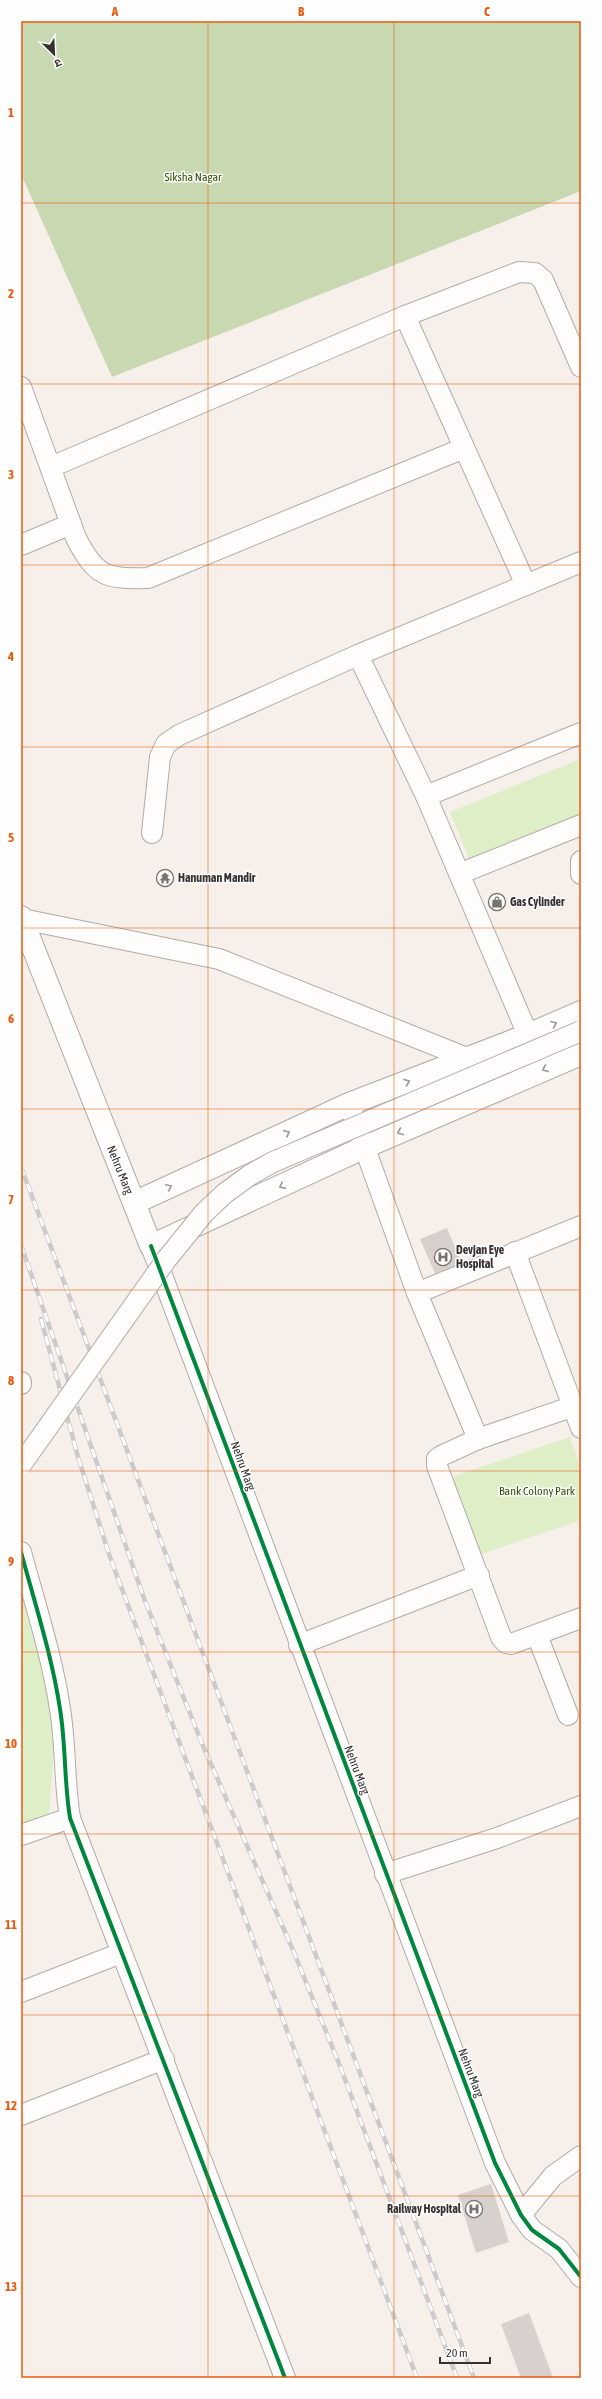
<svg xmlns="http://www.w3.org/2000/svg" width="602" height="2399" font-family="'Asap Condensed','Noto Sans Devanagari',sans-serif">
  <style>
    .green { fill: #deefc7 }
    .forest { fill: #c8d9b1 }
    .building { fill: #d7d0cc }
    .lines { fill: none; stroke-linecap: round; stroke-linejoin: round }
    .minor-casing { stroke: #b1aba7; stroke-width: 22 }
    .major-casing { stroke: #b1aba7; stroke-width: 24 }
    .minor { stroke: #fefdfc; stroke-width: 20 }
    .major { stroke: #fefdfc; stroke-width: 22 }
    .rail-casing { stroke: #cccaca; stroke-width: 4.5 }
    .rail { stroke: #fefefe; stroke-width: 3; stroke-dasharray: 9; stroke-linecap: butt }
    .minor-bridge-casing { stroke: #b1aba7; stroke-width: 22; stroke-linecap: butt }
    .minor-bridge { stroke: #fefdfc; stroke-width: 20 }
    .cycleway-casing { stroke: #fefefe; stroke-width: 6 }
    .cycleway { stroke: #00873e; stroke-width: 4 }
    .oneway { stroke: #9a9896 }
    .grid { fill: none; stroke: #e8590c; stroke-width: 1; stroke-opacity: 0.55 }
    .labels { text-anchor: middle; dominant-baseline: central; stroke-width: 3; stroke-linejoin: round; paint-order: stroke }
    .park-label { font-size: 12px; fill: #335408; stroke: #fefefe }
    .poi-label { font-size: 12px; font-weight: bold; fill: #37322f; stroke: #fefefe; text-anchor: start }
    .street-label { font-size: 12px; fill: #37322f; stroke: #fefefe }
    .neatline { fill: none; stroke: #e8590c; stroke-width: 1.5 }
    .grid-label { font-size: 13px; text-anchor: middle; font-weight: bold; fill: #e8590c }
  </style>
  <rect width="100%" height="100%" fill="#f7efea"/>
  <!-- green -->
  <g class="green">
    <polygon points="581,759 581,824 473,868 450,812"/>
    <polygon points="570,1437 581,1471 581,1520 478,1555 452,1477"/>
    <polygon points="21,1593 53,1709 54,1749 49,1815 21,1825"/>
  </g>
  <!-- forest -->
  <polygon class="forest" points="21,21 581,21 581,191 112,377 21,174"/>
  <!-- building -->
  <g class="building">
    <polygon points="447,1228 463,1267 437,1278 420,1239"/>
    <polygon points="491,2184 509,2242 476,2253 458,2195"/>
    <polygon points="529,2313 553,2378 521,2378 501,2324"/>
  </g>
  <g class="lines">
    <!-- minor casing -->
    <g class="minor-casing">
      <g id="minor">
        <polyline points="405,316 526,585"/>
        <path d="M 21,387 L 76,538 C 96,577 106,579 148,578 L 464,448"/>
        <polyline points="51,467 405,316 519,272 535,273 543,280 581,367"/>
        <polyline points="21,545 71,524"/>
        <polyline points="358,655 581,562"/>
        <polyline points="426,796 581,733"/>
        <polyline points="152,833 160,757 166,744 179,735 358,655 426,796 528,1035"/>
        <polyline points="581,861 581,874"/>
        <polyline points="459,874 581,825"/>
        <polyline points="22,919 219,959 467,1058"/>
        <polyline points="349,1104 417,1293 478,1439"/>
        <polyline points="151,1246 495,2163 521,2215 532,2230 559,2249 581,2277"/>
        <polyline points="515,1252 581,1428"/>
        <polyline points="417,1293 581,1226"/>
        <polyline points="21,1382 21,1384"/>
        <polyline points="574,1406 478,1439 441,1456 437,1459 437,1466 501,1637 506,1643 511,1644 581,1618"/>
        <path d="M 21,1552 C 35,1604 52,1656 60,1709 C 66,1745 64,1782 70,1818 L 285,2378"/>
        <polyline points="537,1635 568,1715"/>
        <polyline points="299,1645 479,1575"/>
        <polyline points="21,1835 70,1818"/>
        <polyline points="385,1874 497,1838 581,1806"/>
        <polyline points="21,1992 121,1953"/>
        <polyline points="21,2115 164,2059"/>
        <polyline points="521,2215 553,2176 581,2156"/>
      </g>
    </g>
    <!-- major casing -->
    <g class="major-casing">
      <g id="major">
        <polyline points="21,917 151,1246 365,1147 581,1054"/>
        <polyline points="134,1203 349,1104 528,1035 581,1012"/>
      </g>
    </g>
    <!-- minor -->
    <use href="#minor" class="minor"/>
    <!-- major -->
    <use href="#major" class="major"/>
    <!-- rail casing -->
    <g class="rail-casing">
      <g id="rail">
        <polyline points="21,1167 474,2378"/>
        <polyline points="21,1245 145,1601 203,1746 293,1950 340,2066 457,2378"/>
        <polyline points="41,1319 78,1457 110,1557 417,2378"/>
      </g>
    </g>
    <!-- rail -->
    <use href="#rail" class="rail"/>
    <!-- minor-bridge casing -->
    <g class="minor-bridge-casing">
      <polyline id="minor-bridge" points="21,1465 166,1260 204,1213 224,1194 250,1175 273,1162 581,1031"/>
    </g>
    <!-- minor-bridge -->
    <use href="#minor-bridge" class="minor-bridge"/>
    <!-- cycleway casing -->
    <g class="cycleway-casing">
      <g id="cycleway">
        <polyline points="151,1246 495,2163 521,2215 532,2230 559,2249 581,2277"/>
        <path d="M 21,1552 C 35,1604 52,1656 60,1709 C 66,1745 64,1782 70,1818 L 285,2378"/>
      </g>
    </g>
    <!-- cycleway -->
    <use href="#cycleway" class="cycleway"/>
  </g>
  <!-- one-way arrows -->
  <defs><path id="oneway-chevron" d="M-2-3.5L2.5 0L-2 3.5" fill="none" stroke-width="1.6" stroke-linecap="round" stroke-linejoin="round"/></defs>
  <g class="oneway">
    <use href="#oneway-chevron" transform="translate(554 1024) rotate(-23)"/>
    <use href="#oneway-chevron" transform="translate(545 1069) rotate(157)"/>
    <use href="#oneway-chevron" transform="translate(407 1082) rotate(-21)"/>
    <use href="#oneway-chevron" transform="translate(400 1132) rotate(157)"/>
    <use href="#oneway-chevron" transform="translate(287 1133) rotate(-25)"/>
    <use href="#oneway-chevron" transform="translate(282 1186) rotate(155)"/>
    <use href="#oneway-chevron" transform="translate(169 1187) rotate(-25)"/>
  </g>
  <!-- grid -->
  <path class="grid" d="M 208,21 L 208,2378M 394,21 L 394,2378M 21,203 L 581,203M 21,384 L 581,384M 21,565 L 581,565M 21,747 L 581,747M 21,928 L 581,928M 21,1109 L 581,1109M 21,1290 L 581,1290M 21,1471 L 581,1471M 21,1652 L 581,1652M 21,1834 L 581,1834M 21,2015 L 581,2015M 21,2196 L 581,2196"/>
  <!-- icons -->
  <defs>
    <g id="temple-ring" transform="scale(0.9)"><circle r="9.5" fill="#fefefe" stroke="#7a7470" stroke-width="1.5"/><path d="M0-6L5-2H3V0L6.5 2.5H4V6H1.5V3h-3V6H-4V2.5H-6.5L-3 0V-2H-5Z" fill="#7a7470"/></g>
    <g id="shop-ring" transform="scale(0.9)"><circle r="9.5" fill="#fefefe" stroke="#7a7470" stroke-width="1.5"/><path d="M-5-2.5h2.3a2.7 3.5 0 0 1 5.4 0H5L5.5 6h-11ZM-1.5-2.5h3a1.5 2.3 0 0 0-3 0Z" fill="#7a7470"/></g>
    <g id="hospital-ring" transform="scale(0.9)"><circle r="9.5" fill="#fefefe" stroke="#7a7470" stroke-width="1.5"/><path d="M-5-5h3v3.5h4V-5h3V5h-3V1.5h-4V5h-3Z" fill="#7a7470"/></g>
  </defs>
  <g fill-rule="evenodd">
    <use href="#temple-ring" x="165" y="878"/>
    <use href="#shop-ring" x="497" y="902"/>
    <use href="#hospital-ring" x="443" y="1257"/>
    <use href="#hospital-ring" x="474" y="2209"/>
  </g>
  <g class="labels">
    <!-- park labels -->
    <g class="park-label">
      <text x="193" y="177">Siksha Nagar</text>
      <text x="537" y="1491">Bank Colony Park</text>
    </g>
    <!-- poi labels -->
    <g class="poi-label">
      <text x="178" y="878">Hanuman Mandir</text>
      <text x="510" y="902">Gas Cylinder</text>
      <text x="456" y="1250">Devjan Eye<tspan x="456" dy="14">Hospital</tspan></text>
      <text x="461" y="2209" text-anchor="end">Railway Hospital</text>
    </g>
    <!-- street labels -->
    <g class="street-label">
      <text transform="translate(120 1170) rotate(68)">Nehru Marg</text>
      <text transform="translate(243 1466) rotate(70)">Nehru Marg</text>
      <text transform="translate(357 1770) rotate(69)">Nehru Marg</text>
      <text transform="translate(471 2073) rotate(69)">Nehru Marg</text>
    </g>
  </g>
  <!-- border -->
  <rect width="602" height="2399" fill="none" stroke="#fefefe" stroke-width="44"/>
  <!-- north arrow -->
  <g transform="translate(54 54) rotate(156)" stroke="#fefefe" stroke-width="3" paint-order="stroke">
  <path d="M0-3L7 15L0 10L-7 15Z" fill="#37322f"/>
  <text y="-6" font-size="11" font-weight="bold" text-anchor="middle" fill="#37322f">उ</text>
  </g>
  <!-- scale -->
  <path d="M440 2357v6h50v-6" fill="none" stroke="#37322f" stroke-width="2"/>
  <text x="446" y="2357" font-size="12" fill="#37322f" stroke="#fefefe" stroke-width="3" paint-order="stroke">20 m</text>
  <rect x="22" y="22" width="558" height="2355" class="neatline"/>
  <g class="grid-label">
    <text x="115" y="16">A</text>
    <text x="301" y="16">B</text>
    <text x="487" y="16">C</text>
    <text x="11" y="117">1</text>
    <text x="11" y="298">2</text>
    <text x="11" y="479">3</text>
    <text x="11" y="661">4</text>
    <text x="11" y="842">5</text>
    <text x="11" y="1023">6</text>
    <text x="11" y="1204">7</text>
    <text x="11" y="1385">8</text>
    <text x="11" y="1566">9</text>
    <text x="11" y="1748">10</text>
    <text x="11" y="1929">11</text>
    <text x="11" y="2110">12</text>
    <text x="11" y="2291">13</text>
  </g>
</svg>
